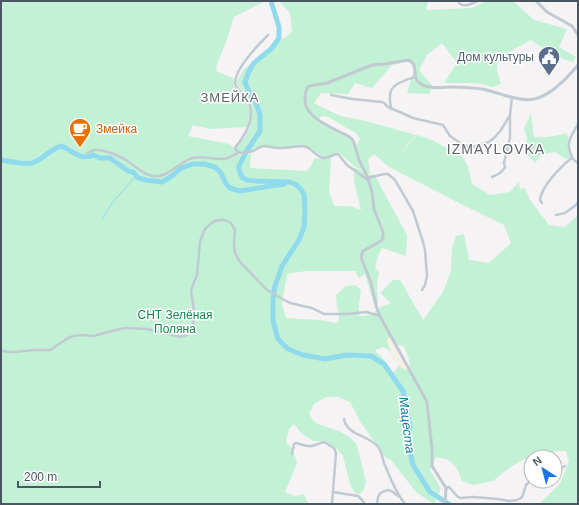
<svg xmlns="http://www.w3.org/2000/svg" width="579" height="505" font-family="Arial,sans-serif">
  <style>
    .green { fill: #c3f1d5; fill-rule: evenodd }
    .sand { fill: #f5f0e5 }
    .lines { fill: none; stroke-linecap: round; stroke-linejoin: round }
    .stream { stroke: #90daee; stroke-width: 1 }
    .river { stroke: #90daee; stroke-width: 5 }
    .minor { stroke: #c1cad2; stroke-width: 2.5 }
    .tertiary { stroke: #c1cad2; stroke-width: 3 }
    .labels { text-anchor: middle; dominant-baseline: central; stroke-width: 3; stroke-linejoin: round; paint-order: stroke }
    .service-label { font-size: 12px; fill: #4e5e75; stroke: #fff; text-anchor: end }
    .food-label { font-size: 12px; fill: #c56008; stroke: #fff; text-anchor: start }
    .park-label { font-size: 12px; fill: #17864f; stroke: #fff }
    .neighbourhood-label { font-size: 13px; letter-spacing: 1px; fill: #5f6368; stroke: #fff }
    .water-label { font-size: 13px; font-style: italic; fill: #0c7c9b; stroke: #fff }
    .quarter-label { font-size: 14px; letter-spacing: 1px; fill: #5f6368; stroke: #fff }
  </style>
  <rect width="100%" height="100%" fill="#f5f3f3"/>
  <!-- green -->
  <g class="green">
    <path d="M 1,1 L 265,1 L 234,17 L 225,45 L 217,64 L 216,71 L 233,78 L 234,86 L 245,98 L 250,112 L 247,127 L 210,129 L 193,125 L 188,136 L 229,144 L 232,146 L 239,155 L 251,154 L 250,168 L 307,171 L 311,166 L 314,159 L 331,157 L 329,192 L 334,206 L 350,206 L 361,210 L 354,181 L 354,167 L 370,175 L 374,174 L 407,235 L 406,256 L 382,248 L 378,256 L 375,268 L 379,272 L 377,285 L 378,302 L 374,304 L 365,274 L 359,278 L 355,271 L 306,271 L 287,274 L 282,304 L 286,318 L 319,320 L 330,322 L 336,323 L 339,320 L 339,316 L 337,306 L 336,295 L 346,286 L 355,285 L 361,290 L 359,304 L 359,316 L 372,315 L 378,308 L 391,303 L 380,293 L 393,280 L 400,280 L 423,320 L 443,292 L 451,271 L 452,249 L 456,236 L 464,234 L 469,260 L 489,263 L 511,243 L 504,225 L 463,205 L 389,167 L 417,135 L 430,139 L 447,148 L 460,153 L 468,166 L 472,184 L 490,195 L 510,192 L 519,182 L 520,189 L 525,188 L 530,200 L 549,225 L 565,227 L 578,215 L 578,504 L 539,504 L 560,484 L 569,461 L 566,451 L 555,451 L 545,457 L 531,457 L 531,460 L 524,459 L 509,468 L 493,481 L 473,485 L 462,481 C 459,472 455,462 445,459 C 442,458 439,458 436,457 L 430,470 L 441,489 L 434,504 L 416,492 L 391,460 L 388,459 L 385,457 L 379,448 L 361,423 L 350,402 L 339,397 L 326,397 L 314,404 L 309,414 L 315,423 L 339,431 L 351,438 L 357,445 L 366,482 L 364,490 L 359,494 L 354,492 L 350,484 L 343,456 L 335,447 L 324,441 L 313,441 L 301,433 L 294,424 L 289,429 L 286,442 L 293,450 L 297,463 L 285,492 L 294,496 L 304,494 L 308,504 L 1,504 ZM 399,345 L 404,346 C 406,353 411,360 409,367 L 397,346 ZM 384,347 L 390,351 L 394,359 L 399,365 L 395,371 L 391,373 C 389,369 387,364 384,360 C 382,356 377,354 375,350 Z"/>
    <path d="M 279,1 L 428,1 L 426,10 L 472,8 L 486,1 L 513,1 L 534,20 L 567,29 L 559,47 L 576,57 L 573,62 L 552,55 L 531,40 C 523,44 498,57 497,65 C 496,69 500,80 501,84 L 493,87 L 482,84 L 470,83 L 444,83 L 457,63 L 442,43 L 427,55 L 419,70 L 432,85 L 429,94 L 407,93 L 414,70 L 411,62 L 406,62 L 392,65 L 372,88 L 355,83 L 348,94 L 321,93 L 314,103 L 340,116 L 366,121 L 416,135 L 389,167 L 374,154 L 368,159 L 370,174 L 354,166 L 338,152 L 331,156 L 323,157 L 311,148 L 304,147 L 287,149 L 259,147 L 247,152 L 239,151 L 236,148 L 245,137 L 250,127 L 252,112 L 246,96 L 236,82 L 245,68 L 292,32 L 290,13 ZM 322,116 L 329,117 L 343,126 L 356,133 L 360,139 L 356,146 L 348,136 L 318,119 Z"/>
    <path d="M 531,114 L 534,137 C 545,138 556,136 567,133 L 572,158 L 566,159 L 555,152 L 541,155 L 535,163 L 524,151 L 527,139 L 524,128 Z"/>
  </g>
  <!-- sand -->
  <path class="sand" d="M 390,336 L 409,370 C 397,370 390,351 387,341 Z"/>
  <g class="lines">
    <!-- stream -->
    <polyline class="stream" points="102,219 112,203 136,176"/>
    <!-- river -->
    <g class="river">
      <polyline points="271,1 279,27 279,38 272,48 254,63 249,71 245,82 249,92 255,101 260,114 260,131 246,152 239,166 239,170 241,175 243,178 247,180 257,181 289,182 295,184 301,189 304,195 305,211 304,227 299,240 282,266 275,286 273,299 273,321 278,339 288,349 303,355 325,359 347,355 371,356 384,364 403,391 410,427 409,447 413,465 430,492 449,504"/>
      <path d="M 1,160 C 8,161 27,165 32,163 C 43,160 51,148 62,146 C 71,151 82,161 93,155 L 100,158 L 110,158 L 128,171 L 133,172 L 138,178 L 146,180 L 162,182 L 172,176 L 181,168 L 193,164 L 204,164 L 215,167 L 221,173 L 226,184 L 230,188 L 240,191 L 284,184"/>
    </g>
    <!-- minor -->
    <g class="minor">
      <path d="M 458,1 C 462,9 471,4 478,1"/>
      <polyline points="331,95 352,99 382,102 384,103 388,107 402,113 413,118 443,125 450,136 463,145 472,147 489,142 495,137 501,130 510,115"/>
      <path d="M 391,109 C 391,104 389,100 390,95 C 390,84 406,80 415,77"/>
      <path d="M 578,124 C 573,134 566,141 570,152 C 572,158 573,160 578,163"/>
      <path d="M 239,152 L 236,150 L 235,148 C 246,134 257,117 247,99 C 243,93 238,90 235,84 C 234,70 258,45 268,35"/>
      <path d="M 87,153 C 89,152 93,150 95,150 C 105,149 122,157 129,162 C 136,167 144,175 153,176 C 169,178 179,161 193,158 C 204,155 213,160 224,159 C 229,158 233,155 238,153 C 242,152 248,153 253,151 C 256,150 260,146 263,146 C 268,146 274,148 279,148 C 286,148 296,146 303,146 C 312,147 315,157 324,158 C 329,158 333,154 338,154 L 347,165 L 368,180"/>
      <path d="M 492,177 C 498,175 502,173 505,167 L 504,163 L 510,138 L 510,115 L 512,97"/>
      <polyline points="368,178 384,174 388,174 395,180 413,211 423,242 425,250 427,276 425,285 422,290"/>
      <path d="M 542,203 L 540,200 C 541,187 561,166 572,158"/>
      <polyline points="556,215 565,213 576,205 578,202"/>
      <polyline points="1,350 8,352 14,352 34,350 50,350 68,338 73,336 82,335 93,336 124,328 147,329 181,337 186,335 190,332 193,328 194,311 191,290 197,275 200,241 205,229 213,222 218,220 225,220 231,223 235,230 234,245 235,253 240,262 266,289 275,295 290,303 312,308 324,314 348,314 366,312 380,316"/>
      <path d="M 344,419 C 347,436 370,435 379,448 C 381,452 383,458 384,463 C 390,477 395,492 405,504"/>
      <polyline points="292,454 294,444 296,443 307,446 312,446 324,442 334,448 336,453 332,504"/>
      <polyline points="555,468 561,468 565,466"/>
      <polyline points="446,488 449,487 457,496 460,498 473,497 498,499 509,501 517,500 521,498 523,495 526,485 531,480"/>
      <polyline points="333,492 358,496 362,500 365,504"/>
      <path d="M 377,504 C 378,494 379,492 389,490 L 393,492 L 398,496"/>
    </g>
    <!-- tertiary -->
    <g class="tertiary">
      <polyline points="536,1 547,12 572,26 578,35"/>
      <path d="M 445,504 L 446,488 L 432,466 L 432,449 L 427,402 L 381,318 L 377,309 L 371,283 L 361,257 L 363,251 L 381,241 L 383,238 L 383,232 L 374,209 L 372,192 L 368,178 L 359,160 L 354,143 L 352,139 L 348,136 C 336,130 315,121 308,110 C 305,106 305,102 305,97 C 305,92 306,89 309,86 L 327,83 L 372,65 L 385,64 L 408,60 C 421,65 409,77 421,84 C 431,90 444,87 454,87 C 463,87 473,88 482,89 C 498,92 522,104 538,98 C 553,93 568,77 578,65"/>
    </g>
  </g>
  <!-- icons -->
  <defs>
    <g id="civic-pin" transform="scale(1.15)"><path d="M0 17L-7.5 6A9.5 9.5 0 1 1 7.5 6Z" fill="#5c6f8a" stroke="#fff"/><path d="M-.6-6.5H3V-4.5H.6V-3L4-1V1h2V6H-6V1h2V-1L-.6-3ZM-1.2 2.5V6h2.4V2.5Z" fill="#fff"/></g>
    <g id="cafe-pin" transform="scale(1.15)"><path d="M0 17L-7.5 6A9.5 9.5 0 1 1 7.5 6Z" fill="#e8710a" stroke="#fff"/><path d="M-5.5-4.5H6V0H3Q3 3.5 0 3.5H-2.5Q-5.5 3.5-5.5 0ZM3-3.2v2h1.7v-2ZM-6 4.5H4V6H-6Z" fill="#fff"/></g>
  </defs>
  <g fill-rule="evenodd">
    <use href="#civic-pin" x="549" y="57"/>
    <use href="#cafe-pin" x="80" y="129"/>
  </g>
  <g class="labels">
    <!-- service labels -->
    <g class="service-label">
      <text x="534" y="57">Дом культуры</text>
    </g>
    <!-- food labels -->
    <g class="food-label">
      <text x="96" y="129">Змейка</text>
    </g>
    <!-- park labels -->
    <g class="park-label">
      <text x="175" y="315">СНТ Зелёная<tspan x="175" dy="14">Поляна</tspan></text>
    </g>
    <!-- neighbourhood labels -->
    <g class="neighbourhood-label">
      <text x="230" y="97">ЗМЕЙКА</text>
    </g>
    <!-- water labels -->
    <g class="water-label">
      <text transform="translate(407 425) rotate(83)">Мацеста</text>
    </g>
    <!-- quarter labels -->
    <g class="quarter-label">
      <text x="496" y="149">IZMAYLOVKA</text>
    </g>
  </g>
  <!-- border -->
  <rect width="579" height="505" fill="none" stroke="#4a5661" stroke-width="4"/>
  <!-- north arrow -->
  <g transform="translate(543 469) rotate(324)"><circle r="19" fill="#ffffff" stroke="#b7bbc0"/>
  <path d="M0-3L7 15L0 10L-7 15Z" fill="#1a73e8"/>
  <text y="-6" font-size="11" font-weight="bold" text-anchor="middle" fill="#4a5661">N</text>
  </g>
  <!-- scale -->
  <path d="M18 481v6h82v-6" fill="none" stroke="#4a5661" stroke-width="2"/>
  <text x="24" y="481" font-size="12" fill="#4a5661" stroke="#ffffff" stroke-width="3" paint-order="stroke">200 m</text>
</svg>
